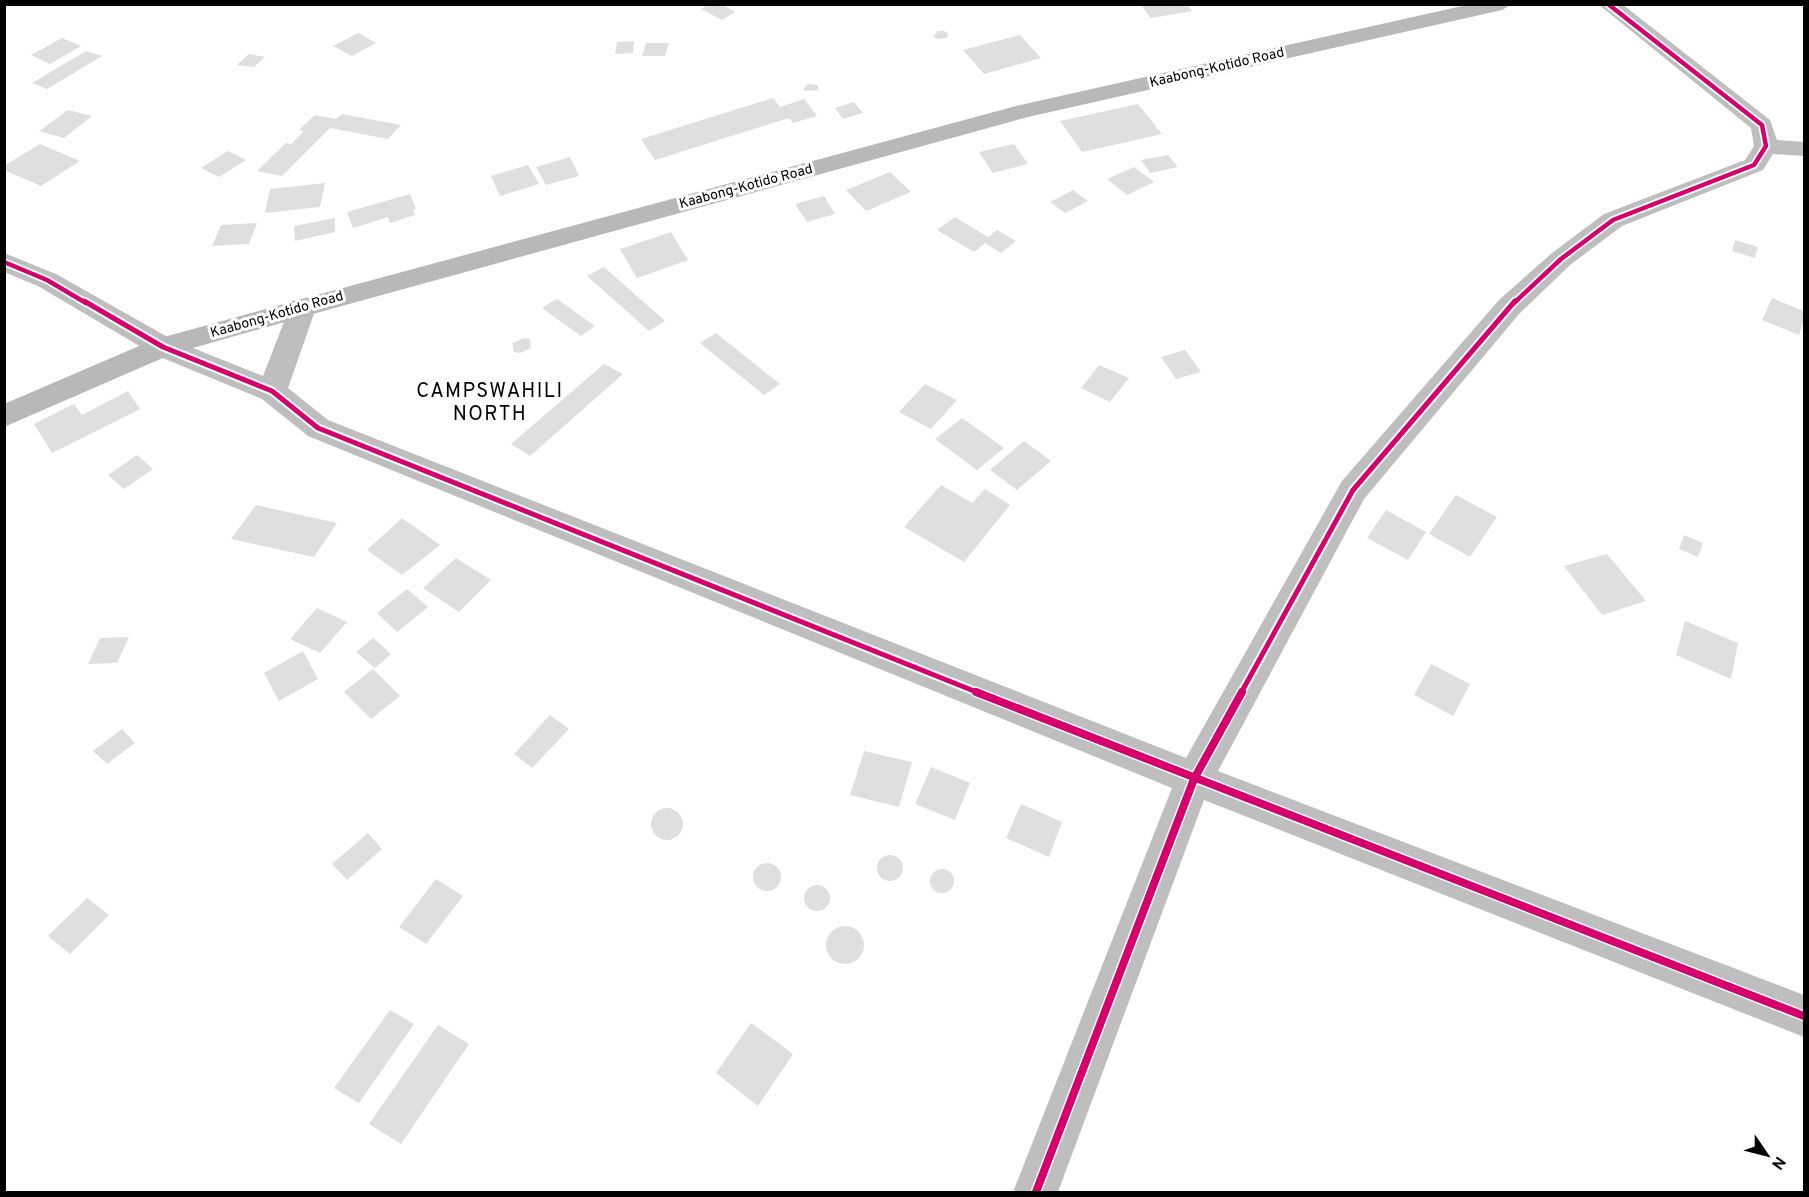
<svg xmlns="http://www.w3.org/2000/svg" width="1809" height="1197" font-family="Overpass,sans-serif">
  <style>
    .building { fill: #dfdfdf }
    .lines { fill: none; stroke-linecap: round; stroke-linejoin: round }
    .street { fill: #bebebe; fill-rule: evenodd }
    .secondary { fill: #b8b8b8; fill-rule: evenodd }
    .cycleway-far2-casing { stroke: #fff; stroke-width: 8 }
    .cycleway-far1-casing { stroke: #fff; stroke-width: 9 }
    .cycleway-casing { stroke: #fff; stroke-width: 11 }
    .cycleway-far2 { stroke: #d6006c; stroke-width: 4.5 }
    .cycleway-far1 { stroke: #d6006c; stroke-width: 5 }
    .cycleway { stroke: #d6006c; stroke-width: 8 }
    .labels { text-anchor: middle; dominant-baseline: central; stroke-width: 6; stroke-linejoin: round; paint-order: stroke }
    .far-street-label { font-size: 14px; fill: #000; stroke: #fff }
    .quarter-label { font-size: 20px; letter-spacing: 1.5px; fill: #000; stroke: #fff }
  </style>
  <rect width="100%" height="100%" fill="#fff"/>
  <!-- building -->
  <g class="building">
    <polygon points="709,4 721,4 735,12 722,20 701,9"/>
    <polygon points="1145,4 1187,4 1192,11 1151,18 1141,5"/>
    <polygon points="944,31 948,33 947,38 938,39 933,36 938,31"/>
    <polygon points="358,33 376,43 352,56 333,46"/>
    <polygon points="1020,35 1041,58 984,74 963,50"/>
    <polygon points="62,38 81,46 50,64 31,55"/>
    <polygon points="634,41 633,53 615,54 617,42"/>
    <polygon points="646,43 669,43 665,56 642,56"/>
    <polygon points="86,51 102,56 47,89 32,83"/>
    <polygon points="249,54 265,57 254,67 237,65"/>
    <polygon points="808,84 818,85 818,90 805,91 803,89"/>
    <polygon points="773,98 780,107 804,99 817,116 793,123 789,118 655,160 641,139"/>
    <polygon points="854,102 863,113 843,119 835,108"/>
    <polygon points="1138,104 1162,134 1082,152 1060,121"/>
    <polygon points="68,110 92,116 64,138 39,131"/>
    <polygon points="342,114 401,125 388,139 330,128 282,176 257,171 286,143 291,144 304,131 299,130 315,115 336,119"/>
    <polygon points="40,144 80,161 41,186 4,170 4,166"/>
    <polygon points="1014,144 1028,164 993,173 979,152"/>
    <polygon points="228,151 246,160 219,177 201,168"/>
    <polygon points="1168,155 1178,167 1150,173 1141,160"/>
    <polygon points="570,157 579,176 546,185 536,167"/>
    <polygon points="528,165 539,184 500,196 491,176"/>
    <polygon points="1134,167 1154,182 1127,195 1107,179"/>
    <polygon points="890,172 911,192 866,211 846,190"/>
    <polygon points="325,183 320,207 265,213 270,189"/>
    <polygon points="1073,190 1088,201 1065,213 1050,202"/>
    <polygon points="410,194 416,209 413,210 415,215 390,223 388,217 353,228 347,212"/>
    <polygon points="824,196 835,214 807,222 795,204"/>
    <polygon points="955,217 988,237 997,230 1016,241 1001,253 985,243 974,252 937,230"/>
    <polygon points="335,218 335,232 295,241 294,226"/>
    <polygon points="257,223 249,244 212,246 221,225"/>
    <polygon points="671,232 688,260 637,278 620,249"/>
    <polygon points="1735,240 1758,247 1755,258 1732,251"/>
    <polygon points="604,267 665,321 649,331 587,276"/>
    <polygon points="1772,298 1804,311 1804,320 1799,335 1762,320"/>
    <polygon points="557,299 595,326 581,336 542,308"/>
    <polygon points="716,333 780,384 764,395 700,343"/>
    <polygon points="524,338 530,339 531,348 520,353 514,352 512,343"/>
    <polygon points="1185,350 1201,372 1176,379 1161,357"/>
    <polygon points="604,364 623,374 530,456 511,444"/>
    <polygon points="1099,365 1129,378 1110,402 1081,388"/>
    <polygon points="490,381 497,382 500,386 497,391 483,393 480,389 483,384"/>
    <polygon points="925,384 957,400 931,429 899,412"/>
    <polygon points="128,391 140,409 52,453 34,424 74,404 82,415"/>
    <polygon points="962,418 1004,448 977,470 935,439"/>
    <polygon points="1024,441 1051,461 1017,490 990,470"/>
    <polygon points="137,455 153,469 124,489 108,475"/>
    <polygon points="941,485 972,503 985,489 1010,505 964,562 904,527"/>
    <polygon points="1456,495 1497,517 1470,557 1429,534"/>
    <polygon points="256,505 337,523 314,557 231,539"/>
    <polygon points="1386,510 1426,532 1408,560 1367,538"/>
    <polygon points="402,518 440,545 402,575 367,550"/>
    <polygon points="1684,535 1703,543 1698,557 1679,549"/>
    <polygon points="1607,554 1646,601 1602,615 1564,566"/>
    <polygon points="456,558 491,580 459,612 423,588"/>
    <polygon points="407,589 428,607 397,632 377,613"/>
    <polygon points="317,608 347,622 320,653 290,639"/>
    <polygon points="1685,621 1738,643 1731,679 1676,655"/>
    <polygon points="129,637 117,663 88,664 100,638"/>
    <polygon points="373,638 391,654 375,668 356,652"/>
    <polygon points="303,651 318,679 279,701 264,673"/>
    <polygon points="1431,664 1470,684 1453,716 1414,695"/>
    <polygon points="373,669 400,696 371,719 344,692"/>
    <polygon points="550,715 569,729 532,768 514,754"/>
    <polygon points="122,729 135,743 107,764 93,751"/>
    <polygon points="864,751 912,762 899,807 850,795"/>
    <polygon points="931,767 970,783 955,820 915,804"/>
    <polygon points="1021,804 1062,822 1049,857 1006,838"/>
    <circle cx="667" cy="824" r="16"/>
    <polygon points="368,833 382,849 347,880 332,864"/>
    <circle cx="890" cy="868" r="13"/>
    <circle cx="767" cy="877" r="14"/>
    <circle cx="942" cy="881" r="12"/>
    <polygon points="436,879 463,896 426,944 399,927"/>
    <circle cx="817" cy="898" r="13"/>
    <polygon points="87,898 109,915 70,954 48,936"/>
    <circle cx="845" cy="945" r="19"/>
    <polygon points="390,1010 414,1024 359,1103 334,1088"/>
    <polygon points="751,1023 793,1054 758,1106 716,1073"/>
    <polygon points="438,1025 469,1044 401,1144 369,1124"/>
  </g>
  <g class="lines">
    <!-- street -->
    <polygon class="street" points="1598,4 1622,4 1770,120 1777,140 1804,142 1804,156 1773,154 1763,170 1622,226 1570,265 1519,314 1364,499 1218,771 1804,995 1804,1037 1204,800 1058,1192 1013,1192 1172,788 308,436 262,399 153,354 38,286 4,272 4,253 56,274 173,340 263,376 292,301 302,299 312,301 316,308 288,388 328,420 1186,758 1342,481 1499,300 1552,253 1604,214 1745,160 1754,146 1751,128"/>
    <!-- secondary -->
    <polygon class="secondary" points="1471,4 1512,4 1502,10 1028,117 302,317 172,354 4,427 4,404 153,340 302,299 1016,106"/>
    <!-- cycleway-far2 casing -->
    <g class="cycleway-far2-casing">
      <g id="cycleway-far2">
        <polyline points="4,262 47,280 86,303"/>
        <polyline points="1514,303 1561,259 1613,220 1754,165 1766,146 1762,125 1608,4"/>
      </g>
    </g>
    <!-- cycleway-far1 casing -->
    <g class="cycleway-far1-casing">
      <g id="cycleway-far1">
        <polyline points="84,301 163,347 272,391 318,428 979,693"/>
        <polyline points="1241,693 1353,490 1515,301"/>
      </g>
    </g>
    <!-- cycleway casing -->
    <g class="cycleway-casing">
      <g id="cycleway">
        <polyline points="976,692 1804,1016"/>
        <polyline points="1036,1192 1194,779 1242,692"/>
      </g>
    </g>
    <!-- cycleway-far2 -->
    <use href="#cycleway-far2" class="cycleway-far2"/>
    <!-- cycleway-far1 -->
    <use href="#cycleway-far1" class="cycleway-far1"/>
    <!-- cycleway -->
    <use href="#cycleway" class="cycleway"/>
  </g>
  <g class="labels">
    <!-- far-street labels -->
    <g class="far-street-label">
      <text transform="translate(1217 68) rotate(-13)">Kaabong-Kotido Road</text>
      <text transform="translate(746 187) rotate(-15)">Kaabong-Kotido Road</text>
      <text transform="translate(277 315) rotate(-16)">Kaabong-Kotido Road</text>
    </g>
    <!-- quarter labels -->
    <g class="quarter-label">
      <text x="490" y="392">CAMPSWAHILI<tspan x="490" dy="23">NORTH</tspan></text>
    </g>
  </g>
  <!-- border -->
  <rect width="1809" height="1197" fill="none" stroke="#000000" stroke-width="12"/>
  <!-- north arrow -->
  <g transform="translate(1767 1155) rotate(125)" stroke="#ffffff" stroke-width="4.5" paint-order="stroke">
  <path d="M0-4.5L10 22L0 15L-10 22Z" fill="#000000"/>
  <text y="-9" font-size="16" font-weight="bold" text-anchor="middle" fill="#000000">N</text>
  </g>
</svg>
